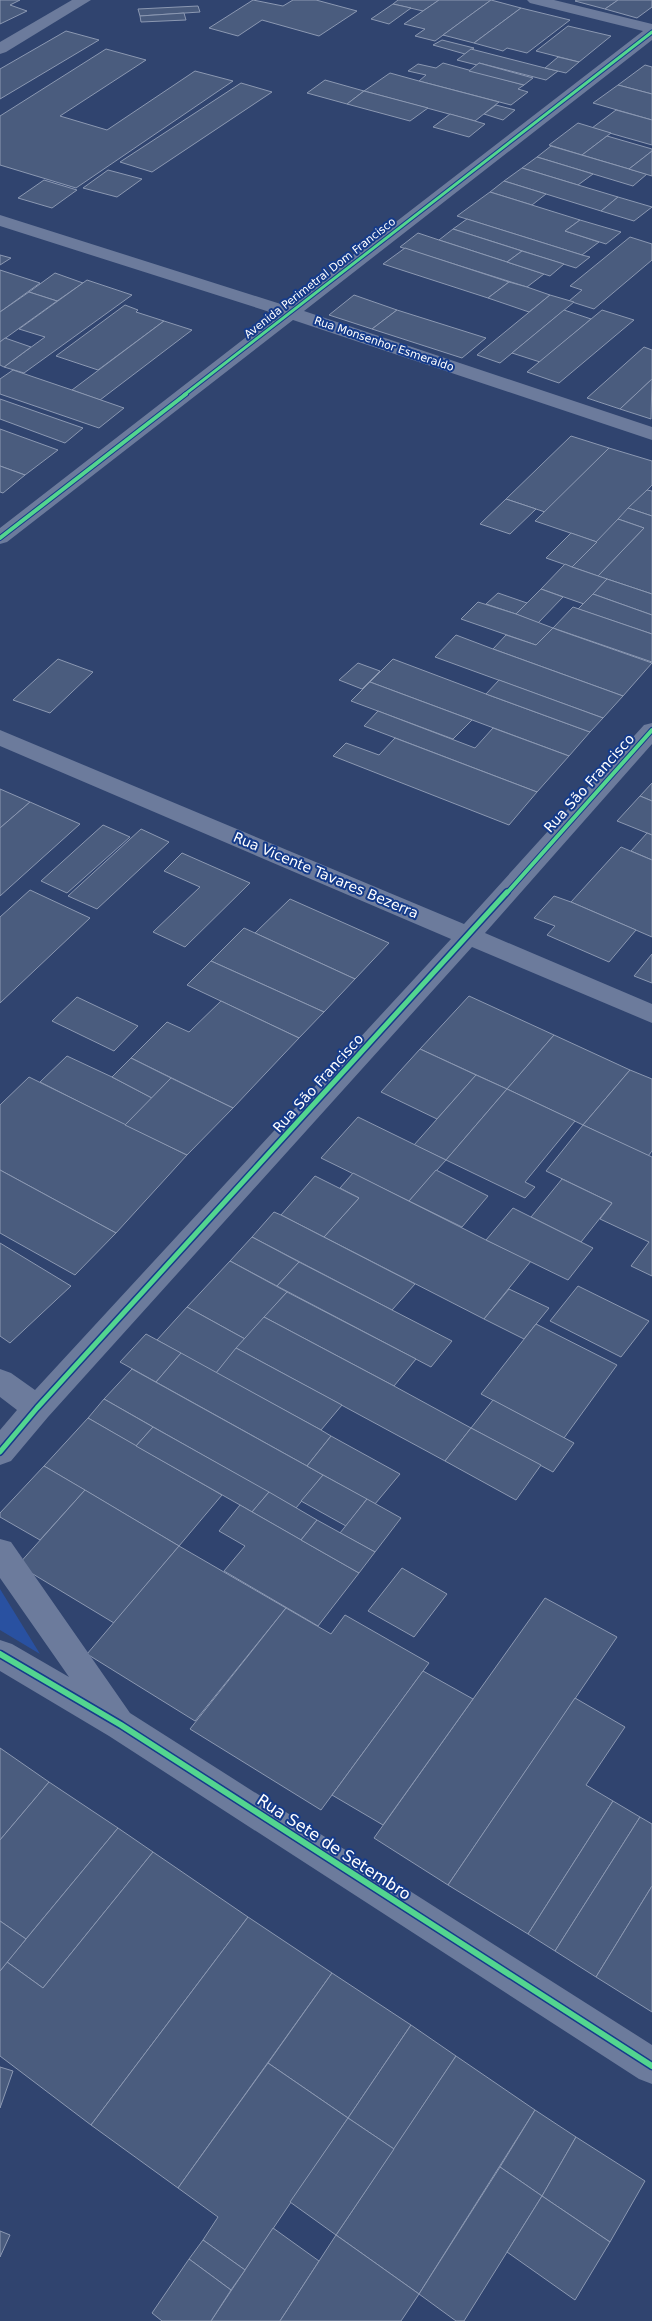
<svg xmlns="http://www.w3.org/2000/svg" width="652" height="2321" font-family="'DejaVu Sans',sans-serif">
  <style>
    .green { fill: #2951a1 }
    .building { fill: #4a5c7e; stroke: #8b98b2 }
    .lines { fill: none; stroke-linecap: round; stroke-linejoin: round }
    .minor { fill: #6c7b9c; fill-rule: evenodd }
    .cycleway-far3-casing { stroke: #153b8a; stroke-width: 5 }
    .cycleway-far2-casing { stroke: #153b8a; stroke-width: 6 }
    .cycleway-far1-casing { stroke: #153b8a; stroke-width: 8 }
    .cycleway-casing { stroke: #153b8a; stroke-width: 9 }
    .cycleway-far3 { stroke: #53d58f; stroke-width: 3 }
    .cycleway-far2 { stroke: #53d58f; stroke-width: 4 }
    .cycleway-far1 { stroke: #53d58f; stroke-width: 5 }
    .cycleway { stroke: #53d58f; stroke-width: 6 }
    .labels { text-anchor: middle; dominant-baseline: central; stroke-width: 4; stroke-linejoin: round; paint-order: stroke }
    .far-street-label { font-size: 11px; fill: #fff; stroke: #153b8a }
    .street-label { font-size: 14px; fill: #fff; stroke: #153b8a }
    .near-street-label { font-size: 16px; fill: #fff; stroke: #153b8a }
  </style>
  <rect width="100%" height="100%" fill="#30446f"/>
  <!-- green -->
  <polygon class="green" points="0,1589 40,1654 0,1630"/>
  <!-- building -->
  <g class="building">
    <polygon points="0,0 20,0 10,5 27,11 0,24"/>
    <polygon points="253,0 283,6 293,0 316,0 357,11 319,36 262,20 238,36 209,28"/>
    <polygon points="398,0 439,0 423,11 393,4"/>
    <polygon points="439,0 491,0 435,41 415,36 425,29 404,24"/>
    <polygon points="491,0 521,8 474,43 443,35"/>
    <polygon points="577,0 618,0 605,9 575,1"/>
    <polygon points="618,0 652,0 652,7 637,18 605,9"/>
    <polygon points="393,4 411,8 389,24 371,19"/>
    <polygon points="198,6 200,12 140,16 138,9"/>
    <polygon points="521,8 570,20 527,53 507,48 503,51 474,43"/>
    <polygon points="184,13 186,20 141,22 140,16"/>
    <polygon points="568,26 611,36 579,62 536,51"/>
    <polygon points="66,31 99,40 0,99 0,69"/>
    <polygon points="442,40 474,48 465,54 433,45"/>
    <polygon points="106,49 146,60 60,116 107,130 195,71 233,81 76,188 0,165 0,116"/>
    <polygon points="471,49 545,68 558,71 546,80 479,63 477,65 457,60"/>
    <polygon points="558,57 579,62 566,73 545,68"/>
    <polygon points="443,63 524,85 518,89 528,92 511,105 419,81 426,75 408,71 418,64 436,68"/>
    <polygon points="479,63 533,78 524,85 469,71"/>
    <polygon points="645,65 652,67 652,94 618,85"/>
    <polygon points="390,73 419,81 499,102 475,121 364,91"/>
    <polygon points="325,80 364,91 347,104 307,93"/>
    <polygon points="241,83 272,92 152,172 120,162"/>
    <polygon points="618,85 652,94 652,120 593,103"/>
    <polygon points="364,91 428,108 410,121 347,104"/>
    <polygon points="496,105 515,110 503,120 484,114"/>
    <polygon points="616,110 652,120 652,145 592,128"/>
    <polygon points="450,114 475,121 485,124 469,137 433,127"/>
    <polygon points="578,123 611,133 582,155 549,145"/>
    <polygon points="607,136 652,149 652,151 629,169 582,155"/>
    <polygon points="551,146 629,169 647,174 633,186 537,157"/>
    <polygon points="652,151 652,176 629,169"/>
    <polygon points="537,157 593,174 578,185 522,168"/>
    <polygon points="522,168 578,185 618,197 601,211 504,181"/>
    <polygon points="108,170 142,179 117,197 83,188"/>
    <polygon points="44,180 77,190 52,208 18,198"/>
    <polygon points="504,181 546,194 532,205 490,192"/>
    <polygon points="490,192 580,220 565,231 599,242 582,255 457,216"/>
    <polygon points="618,197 652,207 634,221 601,211"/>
    <polygon points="467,219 582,255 590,257 576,268 453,229"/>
    <polygon points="580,220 621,232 606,244 565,231"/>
    <polygon points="453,229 522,251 507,262 439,240"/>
    <polygon points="418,233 439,240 544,274 527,287 400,247"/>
    <polygon points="630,237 652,244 652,260 594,309 569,301 582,290 570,286"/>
    <polygon points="405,248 509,282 488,298 383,264"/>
    <polygon points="522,251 564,264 550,276 507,262"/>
    <polygon points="0,255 11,258 0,265"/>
    <polygon points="0,270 40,283 0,312"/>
    <polygon points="55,273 83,283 57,301 29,292"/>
    <polygon points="87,280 132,295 24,373 4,367 45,337 19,329"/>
    <polygon points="509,282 527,287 550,295 529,312 488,298"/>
    <polygon points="29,292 57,301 0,342 0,312"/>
    <polygon points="354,295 397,310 372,329 329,315"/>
    <polygon points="550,295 574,302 500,363 477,355"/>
    <polygon points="125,305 138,310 136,312 164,321 98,370 56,356"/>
    <polygon points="397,310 486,338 462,358 372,329"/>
    <polygon points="564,310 591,319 540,362 512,353"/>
    <polygon points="602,310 634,320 559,383 527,372"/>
    <polygon points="164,321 192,330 100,400 72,390"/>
    <polygon points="5,338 31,347 4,367 0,365 0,342"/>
    <polygon points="644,347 652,350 652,379 620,409 587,398"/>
    <polygon points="13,370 72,390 124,408 99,428 0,394 0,379"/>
    <polygon points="652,379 651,419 620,409"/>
    <polygon points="0,399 83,428 65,443 0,419"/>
    <polygon points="0,429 58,450 25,475 0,466"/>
    <polygon points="571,436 609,448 545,512 506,499"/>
    <polygon points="609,448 652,461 652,485 597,542 535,521"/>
    <polygon points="0,466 25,475 3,493 0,492"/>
    <polygon points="647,490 652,491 652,516 628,508"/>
    <polygon points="506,499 536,509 510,534 480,524"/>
    <polygon points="628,508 652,516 652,594 598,576 644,528 618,519"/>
    <polygon points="618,519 644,528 598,576 572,567"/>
    <polygon points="571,533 597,542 572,567 546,558"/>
    <polygon points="565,564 572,567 607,579 584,604 541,589"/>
    <polygon points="607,579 652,594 652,615 593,594"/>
    <polygon points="541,589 563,597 538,623 516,614"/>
    <polygon points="498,593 527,603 516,614 486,604"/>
    <polygon points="593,594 652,615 652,634 578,609"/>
    <polygon points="478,602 516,614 553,628 536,645 461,619"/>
    <polygon points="573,607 652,634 652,662 553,628"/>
    <polygon points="553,628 558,630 652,663 623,696 493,649 506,635 536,645"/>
    <polygon points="456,635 493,649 623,696 603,718 435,657"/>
    <polygon points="58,659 93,672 50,713 13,700"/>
    <polygon points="393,659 486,694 590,732 569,756 370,682"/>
    <polygon points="358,663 380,671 362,689 339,680"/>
    <polygon points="499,680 603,718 590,732 486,694"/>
    <polygon points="370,682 472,720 453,739 351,701"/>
    <polygon points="378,711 475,748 493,728 569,756 537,792 364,726"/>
    <polygon points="395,738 537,792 509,825 333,756 346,743 379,755"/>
    <polygon points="652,783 652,801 640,796"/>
    <polygon points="0,789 30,802 0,828"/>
    <polygon points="640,796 652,801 652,835 617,821"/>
    <polygon points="30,802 80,824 0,896 0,828"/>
    <polygon points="103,825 130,837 67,893 41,881"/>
    <polygon points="141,829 169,842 97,909 68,896"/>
    <polygon points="647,833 652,835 652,860 631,851"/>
    <polygon points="621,847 652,860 652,937 571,902"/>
    <polygon points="182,853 250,883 185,947 153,932 200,887 164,871"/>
    <polygon points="30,890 90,918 0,1003 0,917"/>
    <polygon points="554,896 571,902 636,930 609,962 547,935 555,926 534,918"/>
    <polygon points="290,899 389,943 355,979 255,933"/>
    <polygon points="244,928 255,933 355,979 324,1012 211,961"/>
    <polygon points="652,954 652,983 634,976"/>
    <polygon points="211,961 324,1012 299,1038 187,985"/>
    <polygon points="469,996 554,1035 507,1089 420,1049"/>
    <polygon points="77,997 138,1026 114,1051 52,1021"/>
    <polygon points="221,1001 299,1038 233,1108 131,1058 167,1022 189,1032"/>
    <polygon points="554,1035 630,1070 583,1125 507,1089"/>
    <polygon points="420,1049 476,1075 437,1119 381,1092"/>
    <polygon points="67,1056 112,1077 152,1098 125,1125 40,1082"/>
    <polygon points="131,1058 171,1078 152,1098 112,1077"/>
    <polygon points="630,1070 652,1079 652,1151 648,1156 583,1125"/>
    <polygon points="476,1075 507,1089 446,1160 414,1145"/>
    <polygon points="29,1077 187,1155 116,1233 0,1170 0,1105"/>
    <polygon points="171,1078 233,1108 187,1155 125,1125"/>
    <polygon points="507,1089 575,1121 525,1182 535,1187 525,1198 446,1160"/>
    <polygon points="358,1117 446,1160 409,1201 321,1158"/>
    <polygon points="583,1125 652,1157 652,1276 631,1266 649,1242 600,1219 612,1203 546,1171"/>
    <polygon points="0,1170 116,1233 75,1275 0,1233"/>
    <polygon points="436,1170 488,1196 462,1227 409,1201"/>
    <polygon points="353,1173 486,1240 531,1261 484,1319 324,1237 359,1198 340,1188"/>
    <polygon points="315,1176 359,1198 324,1237 281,1215"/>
    <polygon points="562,1179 612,1203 581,1242 531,1217"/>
    <polygon points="513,1208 593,1248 568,1280 486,1240"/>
    <polygon points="274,1212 281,1215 415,1284 392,1310 252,1237"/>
    <polygon points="252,1237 299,1262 277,1286 230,1261"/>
    <polygon points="0,1243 71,1286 10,1343 0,1336"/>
    <polygon points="230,1261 287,1292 245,1339 187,1307"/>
    <polygon points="299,1262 392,1310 452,1341 431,1367 277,1286"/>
    <polygon points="578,1286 649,1321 621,1357 550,1321"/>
    <polygon points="509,1289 549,1308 524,1339 484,1319"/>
    <polygon points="287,1292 416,1359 394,1386 264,1317"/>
    <polygon points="187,1307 245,1339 216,1373 157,1340"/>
    <polygon points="264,1317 394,1386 471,1428 445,1461 236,1348"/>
    <polygon points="536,1324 617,1365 564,1438 481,1394"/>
    <polygon points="146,1334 181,1353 156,1382 120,1362"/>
    <polygon points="236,1348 342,1405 321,1430 216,1373"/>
    <polygon points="181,1353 321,1430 331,1436 307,1466 156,1382"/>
    <polygon points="132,1369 307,1466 323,1475 296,1508 104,1399"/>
    <polygon points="104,1399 153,1427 136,1446 88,1418"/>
    <polygon points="493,1400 574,1443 553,1472 471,1428"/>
    <polygon points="88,1418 222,1495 179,1546 44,1466"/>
    <polygon points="153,1427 269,1492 252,1512 240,1505 136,1446"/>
    <polygon points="471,1428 541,1465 516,1500 445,1461"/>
    <polygon points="331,1436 400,1474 375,1504 307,1466"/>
    <polygon points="44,1466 85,1490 40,1540 0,1517 0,1513"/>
    <polygon points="323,1475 367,1499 346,1526 301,1501"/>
    <polygon points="85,1490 179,1546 114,1623 18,1565"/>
    <polygon points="269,1492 317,1520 301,1540 252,1512"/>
    <polygon points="367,1499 401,1518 375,1552 340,1533"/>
    <polygon points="240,1505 359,1573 318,1626 224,1571 245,1546 219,1531"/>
    <polygon points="317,1520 375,1552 359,1573 301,1540"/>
    <polygon points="179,1546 286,1608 195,1721 87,1654"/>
    <polygon points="402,1568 447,1594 414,1637 368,1611"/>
    <polygon points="545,1598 617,1637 448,1885 374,1838"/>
    <polygon points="286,1608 331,1634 345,1615 429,1663 321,1810 190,1729"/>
    <polygon points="423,1671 473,1699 383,1825 332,1795"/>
    <polygon points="575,1698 625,1727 586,1785 613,1801 528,1934 448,1885"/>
    <polygon points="0,1748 49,1782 0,1840"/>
    <polygon points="49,1782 118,1828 26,1939 0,1921 0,1840"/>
    <polygon points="613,1801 640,1817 555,1951 528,1934"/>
    <polygon points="640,1817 652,1824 652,1886 596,1977 555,1951"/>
    <polygon points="118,1828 153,1852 43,1988 7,1962"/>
    <polygon points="153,1852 248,1917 91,2125 0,2056 0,1971 7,1962 43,1988"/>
    <polygon points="652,1886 652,2012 596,1977"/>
    <polygon points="248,1917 332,1973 178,2188 91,2125"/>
    <polygon points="0,1921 26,1939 0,1971"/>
    <polygon points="332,1973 411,2025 348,2118 268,2063"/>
    <polygon points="411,2025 456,2056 394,2149 348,2118"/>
    <polygon points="456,2056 535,2110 419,2294 336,2235"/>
    <polygon points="268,2063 348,2118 245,2270 203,2240 218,2217 178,2188"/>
    <polygon points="0,2067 13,2071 0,2108"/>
    <polygon points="535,2110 576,2137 542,2196 500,2167"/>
    <polygon points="348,2118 394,2149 336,2235 290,2202"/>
    <polygon points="576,2137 645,2181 610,2242 542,2196"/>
    <polygon points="500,2167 542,2196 464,2321 456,2321 419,2294"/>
    <polygon points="542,2196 610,2242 575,2300 507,2252"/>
    <polygon points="273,2228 319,2261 280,2321 211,2321"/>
    <polygon points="0,2231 10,2235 0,2257"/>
    <polygon points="336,2235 419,2294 401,2321 280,2321"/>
    <polygon points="203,2240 245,2270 231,2290 189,2259"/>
    <polygon points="189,2259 231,2290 211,2321 162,2321 152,2313"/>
  </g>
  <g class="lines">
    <!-- minor -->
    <g class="minor">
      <polygon points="72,0 91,0 6,52 0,54 0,42"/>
      <polygon points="527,0 554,0 652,24 652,40 304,311 652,427 652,440 293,320 7,542 0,544 0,528 276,314 0,226 0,215 287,306 643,31 530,3"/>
      <polygon points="652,723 652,744 485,933 652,1004 652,1023 472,947 48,1417 11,1461 0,1465 0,1430 17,1410 0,1397 0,1369 11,1373 35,1390 451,939 0,746 0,730 464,924 644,725"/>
      <polygon points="0,1539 11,1542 130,1713 652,2045 652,2084 639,2079 109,1736 0,1671 0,1640 12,1644 69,1677 0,1578"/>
    </g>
    <!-- cycleway-far3 casing -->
    <g class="cycleway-far3-casing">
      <polyline id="cycleway-far3" points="184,395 652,32"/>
    </g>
    <!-- cycleway-far2 casing -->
    <g class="cycleway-far2-casing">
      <g id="cycleway-far2">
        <polyline points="0,538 186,394"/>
        <polyline points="506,894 652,730"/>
      </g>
    </g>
    <!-- cycleway-far1 casing -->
    <g class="cycleway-far1-casing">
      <polyline id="cycleway-far1" points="0,1452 37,1408 507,892"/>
    </g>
    <!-- cycleway casing -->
    <g class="cycleway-casing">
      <polyline id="cycleway" points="0,1654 121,1725 652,2066"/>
    </g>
    <!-- cycleway-far3 -->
    <use href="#cycleway-far3" class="cycleway-far3"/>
    <!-- cycleway-far2 -->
    <use href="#cycleway-far2" class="cycleway-far2"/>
    <!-- cycleway-far1 -->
    <use href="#cycleway-far1" class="cycleway-far1"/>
    <!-- cycleway -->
    <use href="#cycleway" class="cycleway"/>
  </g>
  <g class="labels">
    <!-- far-street labels -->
    <g class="far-street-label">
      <text transform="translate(320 278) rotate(-38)">Avenida Perimetral Dom Francisco</text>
      <text transform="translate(384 344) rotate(19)">Rua Monsenhor Esmeraldo</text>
    </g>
    <!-- street labels -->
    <g class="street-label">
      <text transform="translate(589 783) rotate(-48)">Rua São Francisco</text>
      <text transform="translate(326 875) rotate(23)">Rua Vicente Tavares Bezerra</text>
      <text transform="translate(318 1083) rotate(-48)">Rua São Francisco</text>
    </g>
    <!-- near-street labels -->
    <g class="near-street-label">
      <text transform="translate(334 1847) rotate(33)">Rua Sete de Setembro</text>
    </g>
  </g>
</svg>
